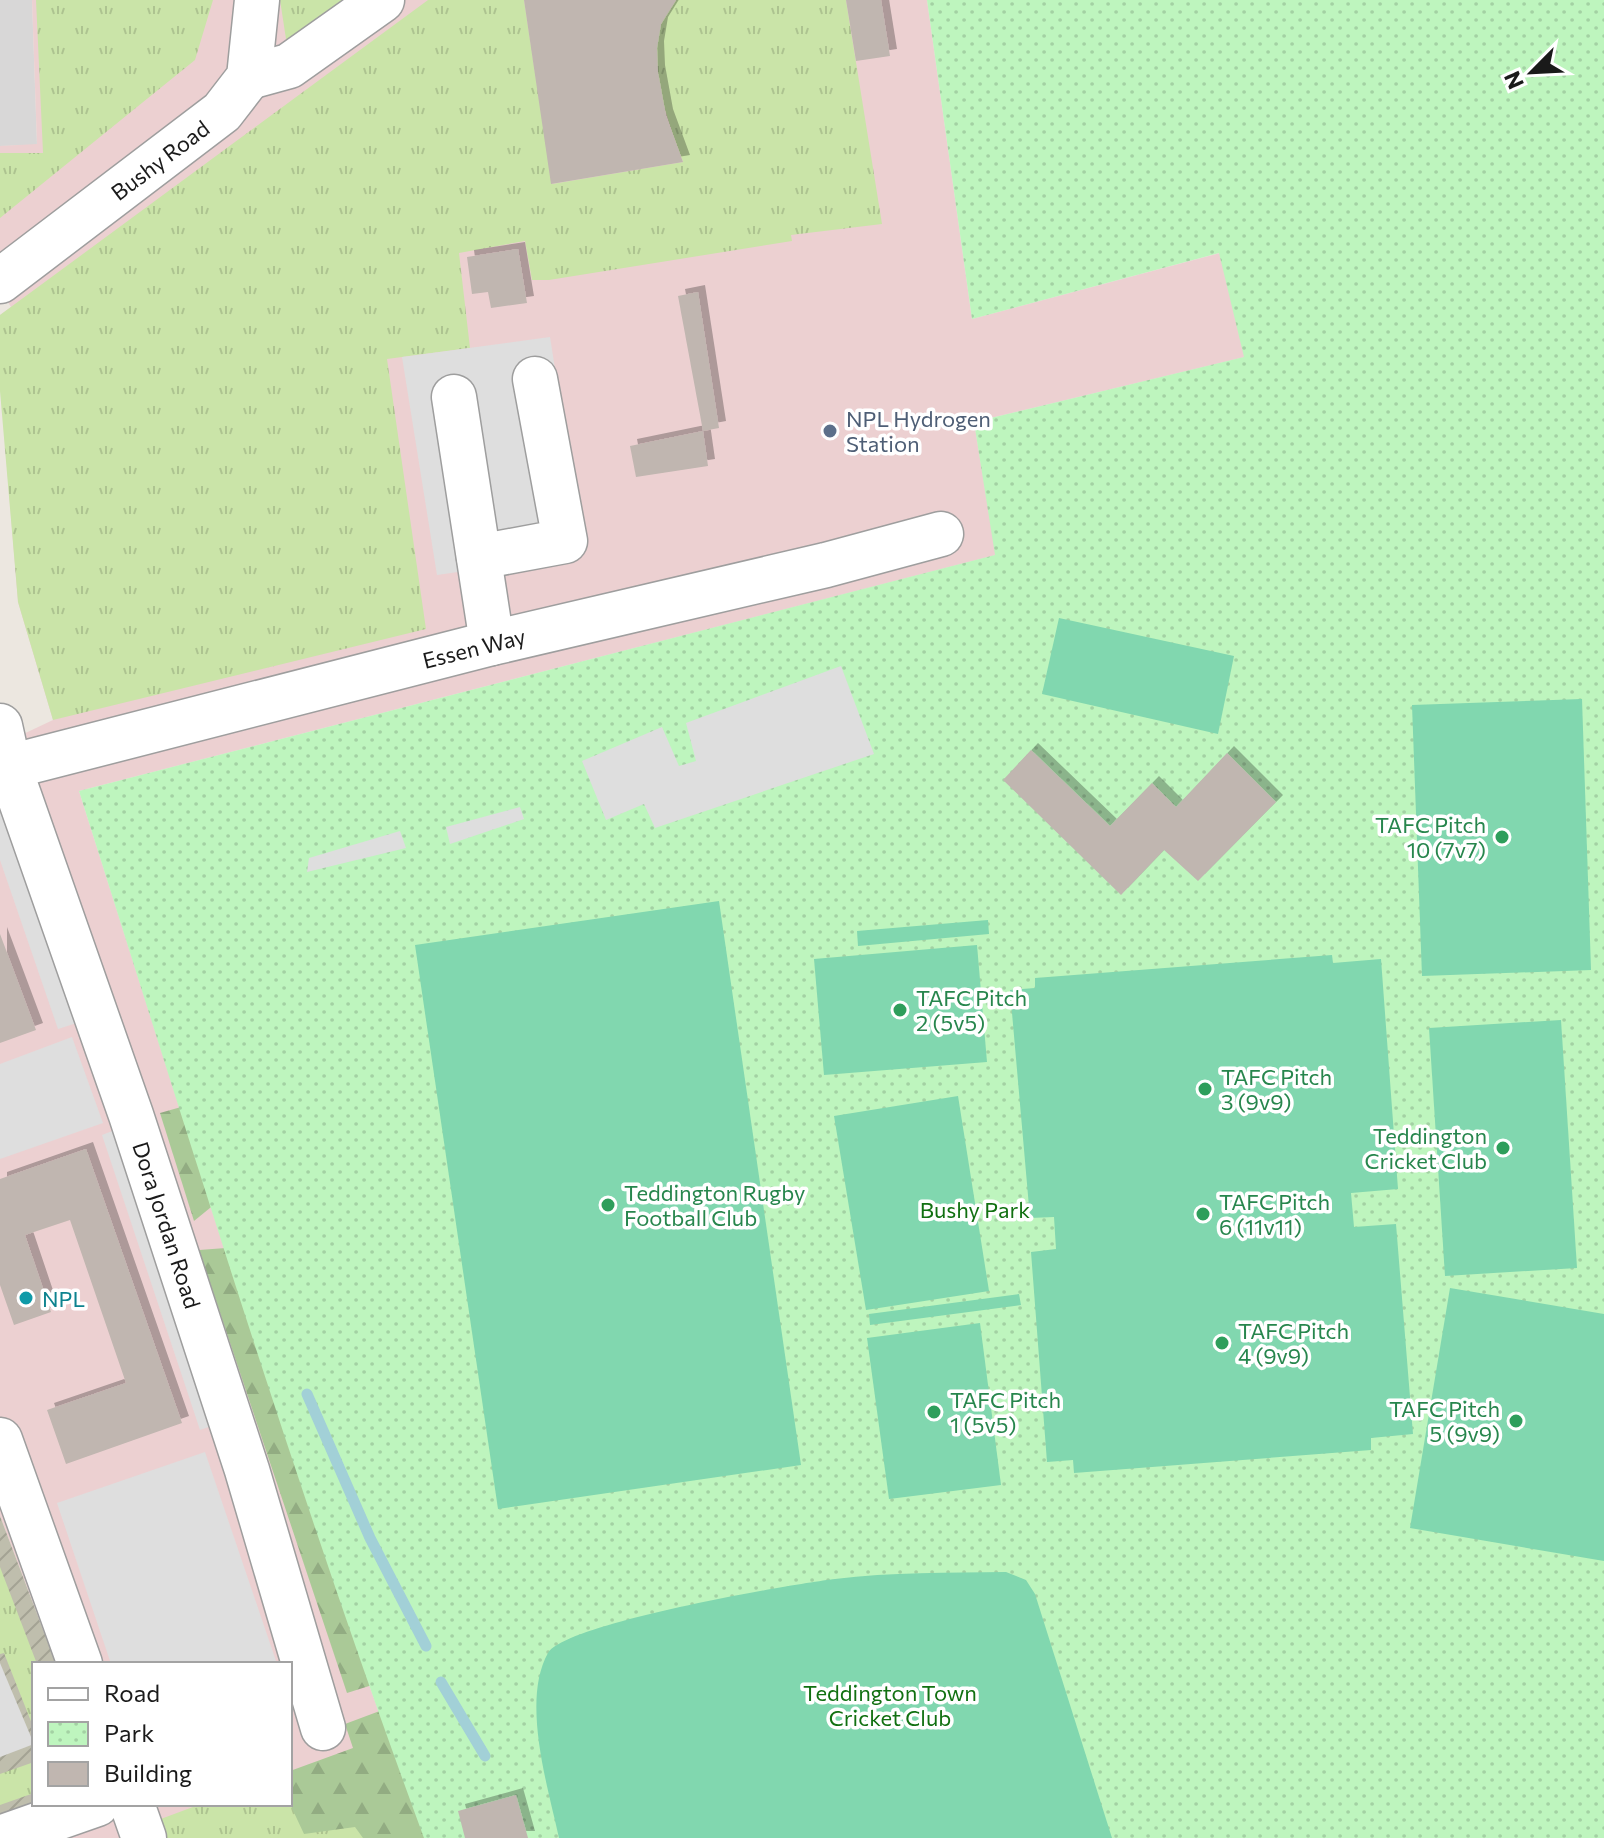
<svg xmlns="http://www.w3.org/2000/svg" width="1604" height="1838" font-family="Commissioner,sans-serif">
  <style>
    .residential { fill: #d8d7d7 }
    .commercial { fill: #ecd0d1 }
    .construction { fill: url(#construction-furrows) }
    .grass { fill: url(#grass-tufts) }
    .forest { fill: url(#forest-firs) }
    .park { fill: url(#park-dots) }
    .pitch { fill: #81d7af }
    .parking { fill: #dedede }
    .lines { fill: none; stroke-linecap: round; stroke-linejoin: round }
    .stream { stroke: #a2d0d7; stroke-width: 11 }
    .building { fill: #c0b6b0; filter: url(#shadow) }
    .minor-casing { stroke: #9e9e9e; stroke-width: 47 }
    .minor { stroke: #fff; stroke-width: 44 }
    .service-dot { fill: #5c6f8a; stroke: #fff; stroke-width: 3 }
    .leisure-dot { fill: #2e9e5b; stroke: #fff; stroke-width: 3 }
    .culture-dot { fill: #0f9aa8; stroke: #fff; stroke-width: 3 }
    .labels { text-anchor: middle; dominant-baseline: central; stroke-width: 7; stroke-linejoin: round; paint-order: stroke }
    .street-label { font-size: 22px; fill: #1a1a1a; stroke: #fff }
    .service-label { font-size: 22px; fill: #4e5e75; stroke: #fff; text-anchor: start }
    .leisure-label { font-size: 22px; fill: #27864d; stroke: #fff; text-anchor: start }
    .park-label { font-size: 22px; fill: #117011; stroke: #fff }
    .culture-label { font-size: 22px; fill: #0d838f; stroke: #fff; text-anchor: start }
  </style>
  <defs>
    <pattern id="construction-furrows" width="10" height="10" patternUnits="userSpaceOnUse" patternTransform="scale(2)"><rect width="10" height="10" fill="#bfbead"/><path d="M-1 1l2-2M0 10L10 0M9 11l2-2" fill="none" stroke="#a4a394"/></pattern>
    <pattern id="grass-tufts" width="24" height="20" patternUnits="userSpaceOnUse" patternTransform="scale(2)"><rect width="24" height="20" fill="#cae4a8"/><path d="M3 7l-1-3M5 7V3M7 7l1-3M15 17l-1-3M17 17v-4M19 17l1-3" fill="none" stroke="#adc390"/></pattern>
    <pattern id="forest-firs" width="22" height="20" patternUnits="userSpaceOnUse" patternTransform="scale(2)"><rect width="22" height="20" fill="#aac997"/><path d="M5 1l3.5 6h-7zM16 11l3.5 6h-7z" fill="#92ac82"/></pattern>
    <pattern id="park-dots" width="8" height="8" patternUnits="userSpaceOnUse" patternTransform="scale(2)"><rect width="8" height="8" fill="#bef5be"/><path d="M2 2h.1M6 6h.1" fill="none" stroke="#a3d1a3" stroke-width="1.8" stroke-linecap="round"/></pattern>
    <filter id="shadow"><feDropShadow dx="7" dy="-7" stdDeviation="0" flood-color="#0004"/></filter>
  </defs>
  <rect width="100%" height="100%" fill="#ece7e0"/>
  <!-- residential -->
  <polygon class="residential" points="0,0 32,0 37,145 0,146"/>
  <!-- commercial -->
  <polygon class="commercial" points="32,0 927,0 972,319 1220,253 1245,357 974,422 996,555 79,791 216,1223 367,1679 424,1838 0,1838 47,1804 290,1804 290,1664 56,1664 0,1516 0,745 53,720 18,602 0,381 0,315 11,307 0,290 0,146 37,144"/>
  <!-- construction -->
  <polygon class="construction" points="0,1516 56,1664 34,1664 34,1804 0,1821"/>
  <!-- grass -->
  <g class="grass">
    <polygon points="36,0 213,0 195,60 0,218 0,153 43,153"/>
    <polygon points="280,0 350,0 293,41 286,39"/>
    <path d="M 428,0 L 524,0 L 552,184 L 683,162 C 668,120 648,72 660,27 C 663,18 670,9 676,0 L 846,0 L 882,224 L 791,235 L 792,241 L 549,280 L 532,280 L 525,241 L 459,253 L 470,348 L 387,359 L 426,629 L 53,720 L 18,602 L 0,391 L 0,315 Z"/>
    <polygon points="0,1567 37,1664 34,1664 34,1729 4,1653 0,1654"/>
    <polygon points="34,1762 34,1793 0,1805 0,1774"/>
    <polygon points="201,1804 290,1804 395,1838 165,1838 158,1820"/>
  </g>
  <!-- forest -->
  <g class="forest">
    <polygon points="230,1093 270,1159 194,1221 160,1113"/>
    <polygon points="318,1241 448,1661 347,1693 199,1250"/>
    <polygon points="457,1682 527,1838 363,1838 355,1827 304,1834 290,1804 290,1771 353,1748 345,1724"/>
  </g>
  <!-- park -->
  <path class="park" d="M 927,0 L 1604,0 L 1604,1838 L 424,1838 C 297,1493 190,1141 79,791 L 995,555 L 974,422 L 1244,357 L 1219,253 L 972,319 Z"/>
  <!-- pitch -->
  <g class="pitch">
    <polygon points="1059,618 1234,656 1218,734 1042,694"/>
    <polygon points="1582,699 1591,970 1422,976 1412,705"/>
    <polygon points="719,901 801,1465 498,1509 415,945"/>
    <polygon points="988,920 989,934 858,946 857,931"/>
    <polygon points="977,945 987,1062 824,1075 814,959"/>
    <polygon points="1332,955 1333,963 1381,959 1398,1189 1351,1193 1354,1227 1396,1224 1413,1434 1371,1438 1371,1450 1074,1473 1073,1460 1047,1462 1031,1252 1056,1249 1054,1217 1030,1218 1010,990 1035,988 1035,978"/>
    <polygon points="1561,1020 1577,1268 1445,1276 1429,1028"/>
    <polygon points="958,1096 989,1291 866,1310 834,1116"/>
    <polygon points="1450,1288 1604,1314 1604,1561 1410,1528"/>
    <polygon points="1019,1294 1021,1305 870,1325 869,1314"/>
    <polygon points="980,1323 1001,1485 889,1499 867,1338"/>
    <path d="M 1006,1572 L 1026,1580 L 1035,1594 L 1112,1838 L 559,1838 C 548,1787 521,1701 548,1653 C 566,1623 792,1584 835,1579 C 891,1572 949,1573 1006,1572 Z"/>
  </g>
  <!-- parking -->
  <g class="parking">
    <polygon points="550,337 584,554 437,575 402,357"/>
    <polygon points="841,666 874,754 655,828 644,804 606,820 582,761 662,727 679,766 696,761 686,723"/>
    <polygon points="0,783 83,1021 58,1029 0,860"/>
    <polygon points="520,807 524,819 450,844 446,827"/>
    <polygon points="400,831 406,848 307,872 309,858"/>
    <polygon points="72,1037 103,1123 0,1159 0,1064"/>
    <polygon points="120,1128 217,1424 200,1430 102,1135"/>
    <polygon points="205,1452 277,1664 111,1664 57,1503"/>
    <polygon points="0,1663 34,1744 0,1757"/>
  </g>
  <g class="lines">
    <!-- stream -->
    <g class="stream">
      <polyline points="307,1394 370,1538 426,1646"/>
      <polyline points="441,1682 485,1756"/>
    </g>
  </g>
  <!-- building -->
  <g class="building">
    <polygon points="524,0 676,0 661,24 657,48 658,72 666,116 683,162 551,184"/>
    <polygon points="846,0 881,0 890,56 856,61"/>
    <polygon points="518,249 527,303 491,308 488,292 472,294 467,257"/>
    <polygon points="698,292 719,428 703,431 678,296"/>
    <polygon points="703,431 708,466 636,477 630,446"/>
    <polygon points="1031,750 1110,826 1152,783 1176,807 1227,753 1276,802 1198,881 1164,850 1121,895 1003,780"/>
    <polygon points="0,934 36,1030 0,1043"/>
    <polygon points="86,1149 182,1423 66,1464 47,1410 126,1383 70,1220 25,1235 51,1312 14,1325 0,1285 0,1179"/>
    <polygon points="516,1795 528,1838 465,1838 458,1811"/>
  </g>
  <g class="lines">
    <!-- minor casing -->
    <g class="minor-casing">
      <g id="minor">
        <polyline points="249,77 289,66 382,0"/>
        <polyline points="0,281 222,112 249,77 257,0"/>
        <polyline points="454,397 492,643"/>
        <polyline points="479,557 565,541 535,379"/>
        <polyline points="0,726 9,767 131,1115 247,1470 323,1728"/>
        <polyline points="9,767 492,643 826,565 941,534"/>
        <polyline points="0,1440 80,1664"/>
        <polyline points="132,1804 144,1838"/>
        <polyline points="0,1838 97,1804"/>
      </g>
    </g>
    <!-- minor -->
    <use href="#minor" class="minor"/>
  </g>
  <!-- markers -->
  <circle class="service-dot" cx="830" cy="431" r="8"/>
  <g class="leisure-dot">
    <circle cx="1502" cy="837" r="8"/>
    <circle cx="900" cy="1010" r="8"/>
    <circle cx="1205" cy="1089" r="8"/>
    <circle cx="1503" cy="1148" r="8"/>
    <circle cx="608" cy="1205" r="8"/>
    <circle cx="1203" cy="1214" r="8"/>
    <circle cx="1222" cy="1343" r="8"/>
    <circle cx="934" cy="1412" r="8"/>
    <circle cx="1516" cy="1421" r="8"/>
  </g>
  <circle class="culture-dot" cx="26" cy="1298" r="8"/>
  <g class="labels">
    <!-- street labels -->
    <g class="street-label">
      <text transform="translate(160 160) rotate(-37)">Bushy Road</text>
      <text transform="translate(474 648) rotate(-14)">Essen Way</text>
      <text transform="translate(167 1225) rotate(72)">Dora Jordan Road</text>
    </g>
    <!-- service labels -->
    <g class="service-label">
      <text x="846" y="418">NPL Hydrogen<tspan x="846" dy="25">Station</tspan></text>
    </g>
    <!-- leisure labels -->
    <g class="leisure-label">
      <text x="1486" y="824" text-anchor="end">TAFC Pitch<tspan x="1486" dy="25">10 (7v7)</tspan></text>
      <text x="916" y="997">TAFC Pitch<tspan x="916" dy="25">2 (5v5)</tspan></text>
      <text x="1221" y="1076">TAFC Pitch<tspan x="1221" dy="25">3 (9v9)</tspan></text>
      <text x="1487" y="1135" text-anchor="end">Teddington<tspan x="1487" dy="25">Cricket Club</tspan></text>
      <text x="624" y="1192">Teddington Rugby<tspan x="624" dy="25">Football Club</tspan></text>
      <text x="1219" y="1201">TAFC Pitch<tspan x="1219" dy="25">6 (11v11)</tspan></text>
      <text x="1238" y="1330">TAFC Pitch<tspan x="1238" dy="25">4 (9v9)</tspan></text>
      <text x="950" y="1399">TAFC Pitch<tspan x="950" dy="25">1 (5v5)</tspan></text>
      <text x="1500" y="1408" text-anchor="end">TAFC Pitch<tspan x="1500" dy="25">5 (9v9)</tspan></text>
    </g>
    <!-- park labels -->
    <g class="park-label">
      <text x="975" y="1209">Bushy Park</text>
      <text x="890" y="1692">Teddington Town<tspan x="890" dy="25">Cricket Club</tspan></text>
    </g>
    <!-- culture labels -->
    <g class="culture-label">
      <text x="42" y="1298">NPL</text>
    </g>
  </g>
  <!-- legend -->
  <rect x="32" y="1662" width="260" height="144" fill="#ffffff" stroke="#a3a3a3" stroke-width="2"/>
  <rect x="48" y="1688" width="40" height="12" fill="#ffffff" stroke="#a3a3a3" stroke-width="2"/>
  <text x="104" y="1702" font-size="24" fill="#1a1a1a">Road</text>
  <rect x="48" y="1722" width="40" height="24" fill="url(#park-dots)" stroke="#a3a3a3" stroke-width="2"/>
  <text x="104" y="1742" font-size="24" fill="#1a1a1a">Park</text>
  <rect x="48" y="1762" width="40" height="24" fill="#c0b6b0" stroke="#a3a3a3" stroke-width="2"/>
  <text x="104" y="1782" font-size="24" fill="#1a1a1a">Building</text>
  <!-- north arrow -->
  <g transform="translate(1532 72) rotate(246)" stroke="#ffffff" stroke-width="6" paint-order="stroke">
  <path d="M0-6L14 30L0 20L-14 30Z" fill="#1a1a1a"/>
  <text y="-12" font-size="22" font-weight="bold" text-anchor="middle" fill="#1a1a1a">N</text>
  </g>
</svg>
